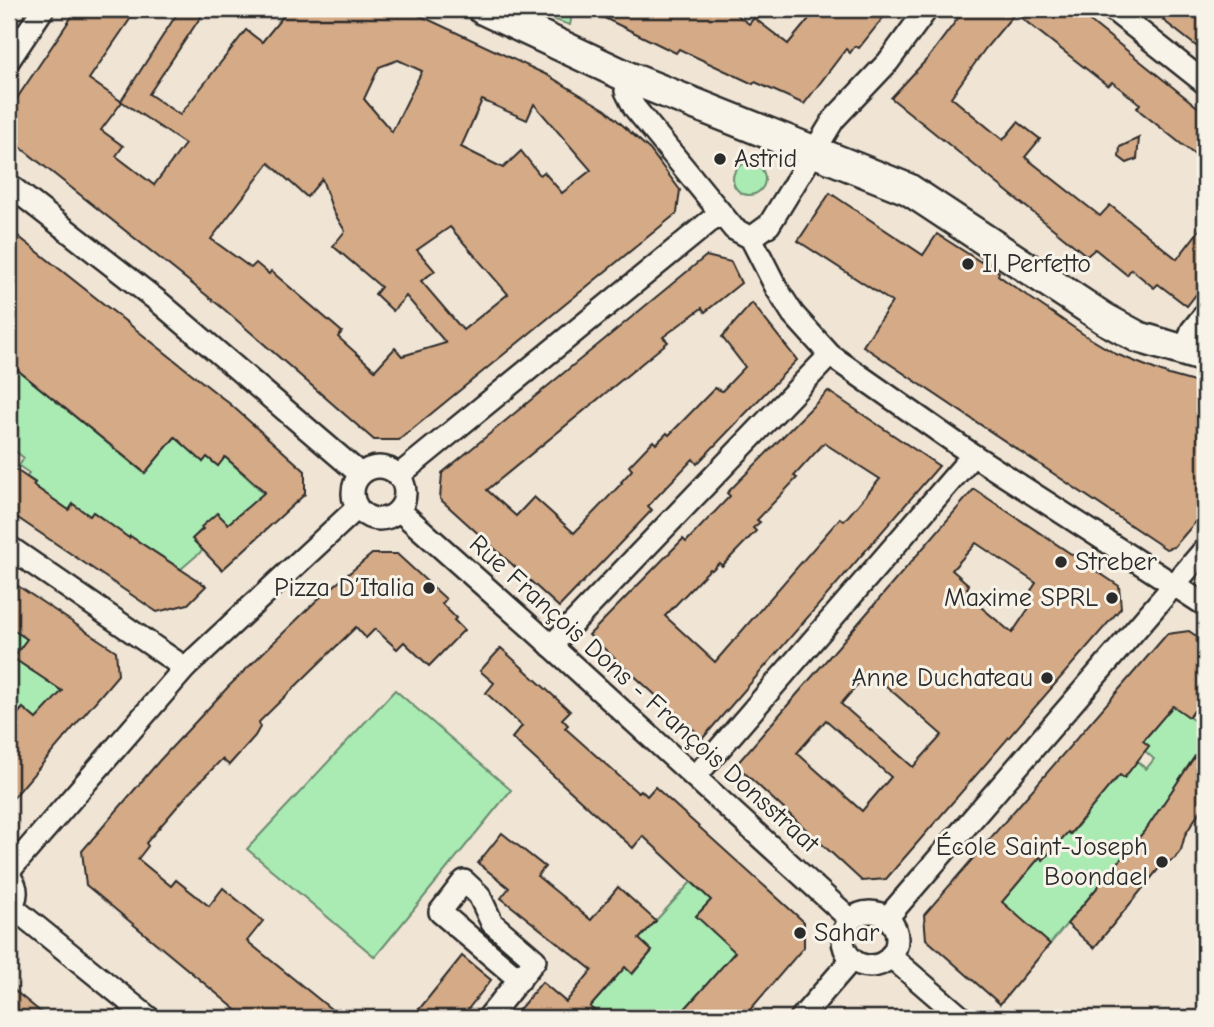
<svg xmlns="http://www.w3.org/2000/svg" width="1214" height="1027" font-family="'Comic Neue',sans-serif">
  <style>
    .green { fill: #aaebb3; stroke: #6a8b6f; stroke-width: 2 }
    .building { fill: #d5aa86; stroke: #2b2b2b; stroke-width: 2; fill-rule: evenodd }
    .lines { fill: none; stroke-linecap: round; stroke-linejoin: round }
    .street-casing { stroke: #2b2b2b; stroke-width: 26 }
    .secondary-casing { stroke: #2b2b2b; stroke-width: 35 }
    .street { stroke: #f7f3e8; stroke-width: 21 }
    .secondary { stroke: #f7f3e8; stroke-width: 30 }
    .poi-dot { fill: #2b2b2b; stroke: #f7f3e8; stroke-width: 2.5 }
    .labels { text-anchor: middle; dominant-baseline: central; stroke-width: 6; stroke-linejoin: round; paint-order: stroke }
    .poi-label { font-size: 26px; fill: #2b2b2b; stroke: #f7f3e8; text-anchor: start }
    .street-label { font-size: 26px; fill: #2b2b2b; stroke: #f7f3e8 }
  </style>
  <rect width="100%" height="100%" fill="#f0e4d4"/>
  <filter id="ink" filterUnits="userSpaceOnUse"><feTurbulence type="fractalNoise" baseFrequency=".0143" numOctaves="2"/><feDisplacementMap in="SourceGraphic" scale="14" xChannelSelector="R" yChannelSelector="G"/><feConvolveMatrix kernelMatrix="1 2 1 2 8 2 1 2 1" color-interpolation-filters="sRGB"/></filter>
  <g filter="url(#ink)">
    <!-- green -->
    <g class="green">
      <polygon points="522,9 573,9 570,25"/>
      <circle cx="749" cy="179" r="16"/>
      <polygon points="9,363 144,473 186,425 203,462 207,457 218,466 225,457 271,500 252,516 245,509 228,524 217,513 193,538 203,550 181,569 130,536 122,548 110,524 93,512 90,516 67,513 33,485 35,482 27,477 29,473 19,466 24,458 9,446"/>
      <polygon points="9,627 27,639 14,658 32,671 66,683 59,690 61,693 36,720 23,708 9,721"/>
      <polygon points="1178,689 1186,715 1193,720 1201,710 1205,714 1205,741 1147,828 1050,944 993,895 1037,855 1043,860 1065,830 1071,834 1085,817 1097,770 1113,784 1120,775 1124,778 1137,761 1146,769 1154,759 1145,751 1149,746 1143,741 1155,727 1147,721"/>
      <polygon points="395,690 511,790 375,957 247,849"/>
      <polygon points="691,882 711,900 696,916 757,948 700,992 679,1015 676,1013 672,1018 603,1018 590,1007 625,967 633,974 652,951 639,939"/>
    </g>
    <!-- building -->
    <g class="building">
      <path d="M 77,9 L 137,9 L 89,79 L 122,102 L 101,130 L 123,146 L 116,156 L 154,185 L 185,144 L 121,101 L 180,9 L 206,9 L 149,94 L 180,115 L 246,30 L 262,42 L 289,9 L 406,9 L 547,75 L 606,110 L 650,150 L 680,190 L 677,213 L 399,440 L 374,440 L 225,310 L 10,139 L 9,110 ZM 398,60 L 422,71 L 392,132 L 364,99 L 379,67 ZM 482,100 L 527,120 L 534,104 L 591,170 L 562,193 L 544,172 L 540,175 L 521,151 L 503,168 L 461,147 ZM 269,163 L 307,197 L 322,179 L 333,211 L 345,231 L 333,246 L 381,287 L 375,294 L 393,311 L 406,296 L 446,343 L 402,356 L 395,348 L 375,370 L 338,337 L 342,332 L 271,271 L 269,274 L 256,263 L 251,268 L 211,239 ZM 450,227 L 508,294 L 463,330 L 421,281 L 435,271 L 417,250 Z"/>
      <polygon points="586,9 729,9 749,24 754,18 788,44 817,9 890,9 859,48 855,46 850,53 846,49 804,104 755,82 753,84 679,49 676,53"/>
      <polygon points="965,9 1075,9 1205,113 1205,163 1141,112 1137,108 1140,104 1112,82 1108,86 1015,13 985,49 951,97 1003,140 1018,122 1040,139 1025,157 1100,216 1110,205 1177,259 1205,223 1205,283 1187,306 1158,284 1154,288 1131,269 1127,275 1095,249 1087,256 891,98 928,58"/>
      <polygon points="1172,9 1205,9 1205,53 1163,20"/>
      <polygon points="1139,138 1137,159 1127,163 1119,157 1120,147"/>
      <polygon points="830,193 923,255 937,234 981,262 982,260 999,272 998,275 1013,286 1086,336 1116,354 1169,375 1205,385 1205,511 1174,547 1166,549 863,346 892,302 798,241"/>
      <polygon points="9,229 230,404 305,471 305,494 222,570 192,539 203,529 201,527 217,513 228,524 265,492 225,457 218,466 207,457 203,462 175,437 145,473 9,363"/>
      <polygon points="706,256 731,262 741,283 705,312 702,308 663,337 668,342 487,490 516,516 534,497 574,533 622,483 621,482 632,470 629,466 653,441 656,444 667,433 669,435 715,388 722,391 745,367 722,337 752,303 797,360 697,464 693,459 648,506 652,510 559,607 440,499 442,473"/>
      <path d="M 828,391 L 939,466 L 703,738 L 589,635 L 683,539 L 686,542 L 730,496 L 727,493 ZM 824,443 L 880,479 L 844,521 L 840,518 L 715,662 L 665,616 L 710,569 L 712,570 L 719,563 L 722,566 L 756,531 L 753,528 L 760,522 L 757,520 L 797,478 L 794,476 Z"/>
      <polygon points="9,465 35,483 33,485 69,510 73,504 90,516 93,512 129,538 130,536 206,586 188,604 157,612 9,512"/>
      <path d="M 974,489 L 1119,586 L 1121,608 L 886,879 L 862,881 L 736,765 ZM 976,543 L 1036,583 L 1027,597 L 1033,602 L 1012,633 L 975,602 L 978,598 L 967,588 L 969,585 L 952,570 ZM 869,671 L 942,735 L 913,767 L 841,704 ZM 826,720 L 891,777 L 862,811 L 797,753 Z"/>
      <polygon points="372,554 397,554 446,599 442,604 456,618 454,620 464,630 429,666 404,642 397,649 375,629 366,638 356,627 259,722 260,727 255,736 229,765 222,759 188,794 146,843 148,846 138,859 171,886 176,880 209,906 223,888 263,921 247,941 342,1018 246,1018 86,885 82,851 160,760 229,686 316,601"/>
      <polygon points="9,580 116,651 118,675 9,803 9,724 23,708 36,719 62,691 13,658 27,639 9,627"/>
      <polygon points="1189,631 1205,642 1205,698 1189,717 1173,706 1143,741 1149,746 1124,778 1120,775 1112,783 1070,834 1068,832 1043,860 1040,857 1002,902 1050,944 1000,1004 926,939 924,915 1167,634"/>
      <polygon points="501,648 570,711 562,719 568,725 565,728 638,793 641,790 647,796 655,787 804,922 804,947 743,1018 677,1018 735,952 696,916 711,900 643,836 633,848 512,738 522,726 486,693 494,683 480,671"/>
      <polygon points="1205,741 1205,803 1185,835 1181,850 1175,858 1160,867 1094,948 1067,924 1147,828"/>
      <polygon points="502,833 545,867 537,876 591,920 618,887 656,921 639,939 652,951 632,974 625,967 590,1007 603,1018 512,1018 542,982 566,1002 592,970 501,898 509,888 478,863"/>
      <polygon points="462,956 491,980 461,1018 412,1018"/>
      <polygon points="9,986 48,1018 9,1018"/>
    </g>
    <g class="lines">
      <!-- street casing -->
      <g class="street-casing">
        <g id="street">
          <polyline points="1112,9 1205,83"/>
          <polyline points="9,60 43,9"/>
          <polyline points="630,78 626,91 634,107 734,229 751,238 777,289 793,314 830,355 973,455 1205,605"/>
          <polyline points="9,185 159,302 360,474"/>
          <polyline points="751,238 769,225 834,119 888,62 927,9"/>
          <polyline points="1185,352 1192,330 1205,314"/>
          <circle cx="379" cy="493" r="26"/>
          <polyline points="398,476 720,213"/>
          <polyline points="399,510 536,632 851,920"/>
          <polyline points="9,547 185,668"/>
          <polyline points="551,646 830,355"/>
          <polyline points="695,777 973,455"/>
          <polyline points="9,871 185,668 357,508"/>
          <path d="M 9,877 C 19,887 18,899 9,908"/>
          <polyline points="11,906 149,1018"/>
          <circle cx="870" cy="939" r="27"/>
          <polyline points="887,918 1205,549"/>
          <polyline points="890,956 962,1018"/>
          <polyline points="488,1018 535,960 492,923 479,895 464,881 440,912 520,980"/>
          <polyline points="801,1018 852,959"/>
        </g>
      </g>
      <!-- secondary casing -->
      <g class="secondary-casing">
        <polyline id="secondary" points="483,9 630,78 908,189 1105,319 1138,337 1205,357"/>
      </g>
      <!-- street -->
      <use href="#street" class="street"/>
      <!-- secondary -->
      <use href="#secondary" class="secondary"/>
    </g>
  </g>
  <!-- markers -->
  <g class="poi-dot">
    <circle cx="720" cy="159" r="7"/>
    <circle cx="968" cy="264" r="7"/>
    <circle cx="1061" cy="562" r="7"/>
    <circle cx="429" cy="588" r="7"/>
    <circle cx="1112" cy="598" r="7"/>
    <circle cx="1047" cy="678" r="7"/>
    <circle cx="1162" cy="862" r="7"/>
    <circle cx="800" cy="933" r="7"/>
  </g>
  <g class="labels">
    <!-- poi labels -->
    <g class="poi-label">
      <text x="734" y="159">Astrid</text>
      <text x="982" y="264">Il Perfetto</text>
      <text x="1075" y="562">Streber</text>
      <text x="415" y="588" text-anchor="end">Pizza D’Italia</text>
      <text x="1098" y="598" text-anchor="end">Maxime SPRL</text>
      <text x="1033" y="678" text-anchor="end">Anne Duchateau</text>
      <text x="1148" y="847" text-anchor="end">École Saint-Joseph<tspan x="1148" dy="30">Boondael</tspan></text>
      <text x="814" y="933">Sahar</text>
    </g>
    <!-- street labels -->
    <g class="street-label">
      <text transform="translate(644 694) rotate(42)">Rue François Dons - François Donsstraat</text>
    </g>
  </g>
  <!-- margin -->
  <rect width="1214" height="1027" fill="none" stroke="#f7f3e8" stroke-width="35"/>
  <rect x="18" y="18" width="1179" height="992" fill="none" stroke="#2b2b2b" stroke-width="2.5" filter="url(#ink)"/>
</svg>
